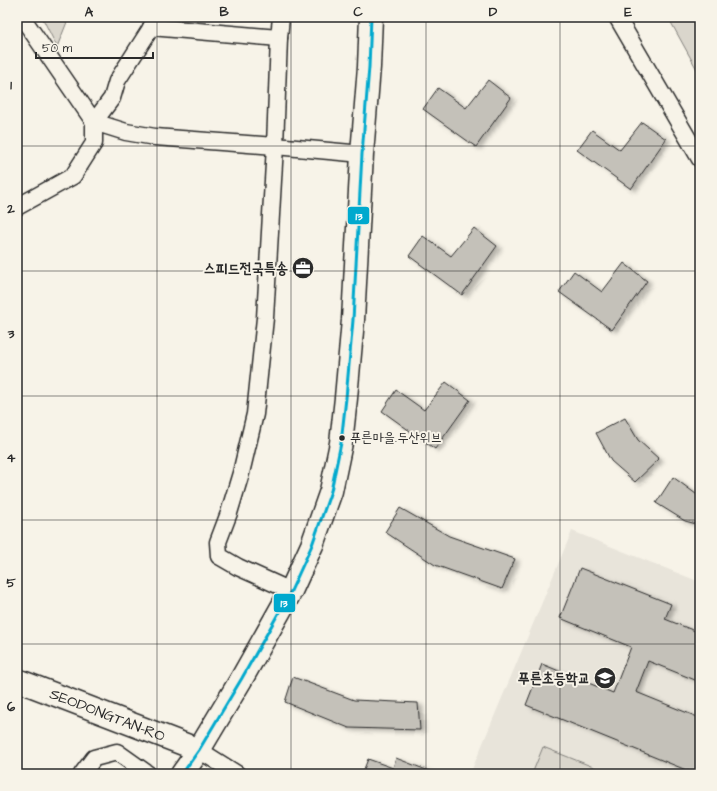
<svg xmlns="http://www.w3.org/2000/svg" width="717" height="791" font-family="'Architects Daughter','Poor Story',sans-serif">
  <style>
    .built { fill: #e8e4da }
    .green { fill: #dad6cc; stroke: #82807c }
    .building { fill: #c4c1b9; stroke: #2b2b2b; filter: url(#shadow) }
    .lines { fill: none; stroke-linecap: round; stroke-linejoin: round }
    .street-casing { stroke: #2b2b2b; stroke-width: 19 }
    .secondary-casing { stroke: #2b2b2b; stroke-width: 25 }
    .street { stroke: #f7f3e8; stroke-width: 16 }
    .secondary { stroke: #f7f3e8; stroke-width: 22 }
    .bus-1-casing { stroke: #f7f3e8; stroke-width: 6 }
    .bus-1 { stroke: #00a9ce; stroke-width: 3 }
    .grid { fill: none; stroke: #2b2b2b; stroke-width: 1; stroke-opacity: 0.55 }
    .bus-dot { fill: #2b2b2b; stroke: #f7f3e8; stroke-width: 1.5 }
    .labels { text-anchor: middle; dominant-baseline: central; stroke-width: 4; stroke-linejoin: round; paint-order: stroke }
    .bus-label { font-size: 14px; fill: #2b2b2b; stroke: #f7f3e8; text-anchor: start }
    .poi-label { font-size: 15px; font-weight: bold; fill: #2b2b2b; stroke: #f7f3e8; text-anchor: end }
    .street-label { font-size: 15px; fill: #2b2b2b; stroke: #f7f3e8 }
    .line-badge { stroke: #f7f3e8; stroke-width: 1.5 }
    .badge-label { font-size: 11px; text-anchor: middle; font-weight: bold; fill: #fff }
    .neatline { fill: none; stroke: #2b2b2b; stroke-width: 1.5 }
    .grid-label { font-size: 13px; text-anchor: middle; font-weight: bold; fill: #2b2b2b }
  </style>
  <defs>
    <filter id="shadow"><feDropShadow dx="4.5" dy="2.5" stdDeviation="2" flood-color="#0004"/></filter>
  </defs>
  <rect width="100%" height="100%" fill="#f7f3e8"/>
  <filter id="ink" filterUnits="userSpaceOnUse"><feTurbulence type="fractalNoise" baseFrequency=".025" numOctaves="2"/><feDisplacementMap in="SourceGraphic" scale="8" xChannelSelector="R" yChannelSelector="G"/><feConvolveMatrix kernelMatrix="1 2 1 2 8 2 1 2 1" color-interpolation-filters="sRGB"/></filter>
  <g filter="url(#ink)">
    <!-- built -->
    <polygon class="built" points="572,531 700,582 700,774 470,774"/>
    <!-- green -->
    <g class="green">
      <polygon points="42,17 69,17 57,47"/>
      <polygon points="668,17 700,17 700,75"/>
      <polygon points="543,747 611,774 532,774"/>
    </g>
    <!-- building -->
    <g class="building">
      <polygon points="488,80 511,98 476,147 423,109 438,88 466,108"/>
      <polygon points="642,122 666,139 631,189 577,150 592,130 620,150"/>
      <polygon points="474,228 497,246 462,295 409,256 423,236 451,256"/>
      <polygon points="624,263 647,281 612,330 559,292 574,271 602,292"/>
      <polygon points="446,382 470,400 435,449 382,411 396,390 424,410"/>
      <polygon points="625,418 638,440 659,459 635,482 611,461 596,433"/>
      <polygon points="673,477 700,497 700,525 685,521 656,503"/>
      <polygon points="400,508 449,536 515,559 502,589 435,565 385,532"/>
      <polygon points="580,568 671,604 665,619 700,633 700,682 648,661 636,692 700,718 700,774 696,774 526,705 542,664 613,693 631,647 560,618"/>
      <polygon points="293,677 354,700 418,703 420,730 349,728 285,702"/>
      <polygon points="396,758 434,773 434,774 362,774 368,759 393,768"/>
    </g>
    <g class="lines">
      <!-- street casing -->
      <g class="street-casing">
        <g id="street">
          <polyline points="158,17 117,81 112,98 94,122 126,132 155,137 275,146 362,154"/>
          <polyline points="281,17 279,38 275,146 265,318 255,414 241,473 229,513 218,542 219,556 238,567 291,591"/>
          <polyline points="617,17 700,159"/>
          <polyline points="151,27 279,38"/>
          <polyline points="17,207 73,176 94,143 94,122 22,17"/>
          <polyline points="199,750 237,774"/>
          <polyline points="82,774 94,758 117,752 148,774"/>
        </g>
      </g>
      <!-- secondary casing -->
      <g class="secondary-casing">
        <g id="secondary">
          <path id="s1" d="M 17,680 L 199,750"/>
          <polyline points="182,774 199,750 242,678 291,591 312,545 331,491 341,443 346,398 353,320 362,154 369,67 371,17"/>
        </g>
      </g>
      <!-- street -->
      <use href="#street" class="street"/>
      <!-- secondary -->
      <use href="#secondary" class="secondary"/>
      <!-- bus-1 casing -->
      <g class="bus-1-casing">
        <polyline id="bus-1" points="182,774 199,750 242,678 291,591 312,545 331,491 341,443 346,398 353,320 362,154 369,67 371,17"/>
      </g>
      <!-- bus-1 -->
      <use href="#bus-1" class="bus-1"/>
    </g>
  </g>
  <!-- grid -->
  <path class="grid" d="M 157,17 L 157,774M 291,17 L 291,774M 426,17 L 426,774M 560,17 L 560,774M 17,146 L 700,146M 17,271 L 700,271M 17,396 L 700,396M 17,520 L 700,520M 17,644 L 700,644"/>
  <!-- icons -->
  <defs>
    <g id="office-disc" transform="scale(1.15)"><circle r="9.5" fill="#2b2b2b" stroke="#f7f3e8"/><path d="M-6-3h4V-5.5h4V-3h4V5H-6ZM-1-4.5V-3h2v-1.5ZM-6 0V1H6V0Z" fill="#fff"/></g>
    <g id="school-disc" transform="scale(1.15)"><circle r="9.5" fill="#2b2b2b" stroke="#f7f3e8"/><path d="M0-5L7-2L0 1L-7-2ZM-4 1L0 2.5L4 1V4Q0 6-4 4Z" fill="#fff"/></g>
  </defs>
  <g fill-rule="evenodd">
    <use href="#office-disc" x="303" y="268"/>
    <use href="#school-disc" x="605" y="678"/>
  </g>
  <!-- markers -->
  <circle class="bus-dot" cx="342" cy="438" r="3.5"/>
  <g class="labels">
    <!-- bus labels -->
    <g class="bus-label">
      <text x="350" y="438">푸른마을.두산위브</text>
    </g>
    <!-- poi labels -->
    <g class="poi-label">
      <text x="288" y="268">스피드전국특송</text>
      <text x="590" y="678">푸른초등학교</text>
    </g>
    <!-- street labels -->
    <g class="street-label">
      <text stroke="none"><textPath href="#s1" startOffset="97">SEODONGTAN-RO</textPath></text>
    </g>
  </g>
  <g class="line-badge">
    <rect x="347" y="206" width="23" height="19" rx="4" fill="#00a9ce"/>
    <rect x="273" y="593" width="23" height="20" rx="4" fill="#00a9ce"/>
  </g>
  <g class="badge-label">
    <text x="359" y="220">13</text>
    <text x="284" y="607">13</text>
  </g>
  <!-- margin -->
  <rect width="717" height="791" fill="none" stroke="#f7f3e8" stroke-width="44"/>
  <!-- scale -->
  <path d="M36 52v6h117v-6" fill="none" stroke="#2b2b2b" stroke-width="2"/>
  <text x="42" y="52" font-size="12" fill="#2b2b2b" stroke="#f7f3e8" stroke-width="3" paint-order="stroke">50 m</text>
  <rect x="22" y="22" width="673" height="747" class="neatline"/>
  <g class="grid-label">
    <text x="89" y="16">A</text>
    <text x="224" y="16">B</text>
    <text x="358" y="16">C</text>
    <text x="493" y="16">D</text>
    <text x="628" y="16">E</text>
    <text x="11" y="89">1</text>
    <text x="11" y="213">2</text>
    <text x="11" y="338">3</text>
    <text x="11" y="462">4</text>
    <text x="11" y="587">5</text>
    <text x="11" y="711">6</text>
  </g>
</svg>
